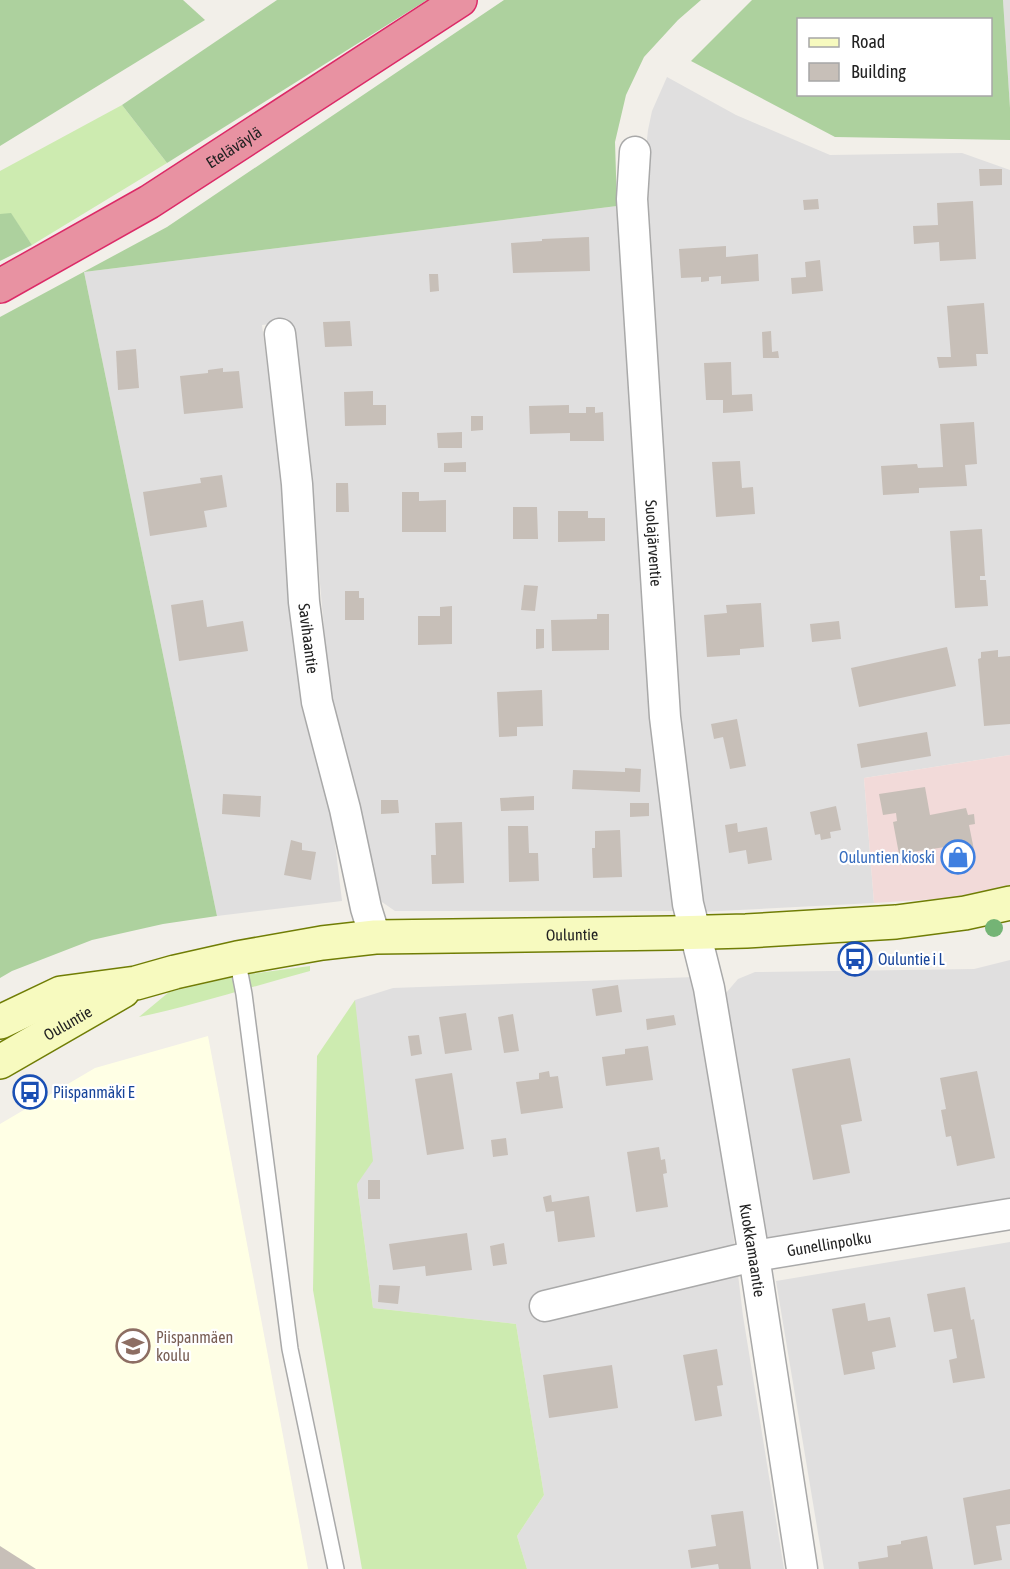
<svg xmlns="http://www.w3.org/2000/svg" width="1010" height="1569" font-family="'Asap Condensed',sans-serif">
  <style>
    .residential { fill: #e0dfdf }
    .commercial { fill: #f2dad9 }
    .education { fill: #ffffe5 }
    .grass { fill: #cdebb0 }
    .forest { fill: #add19e; fill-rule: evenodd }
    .building { fill: #c7bfb8 }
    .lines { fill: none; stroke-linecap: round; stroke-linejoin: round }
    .lane-casing { stroke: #a9a9a9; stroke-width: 18 }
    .street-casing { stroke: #a9a9a9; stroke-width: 33 }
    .secondary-casing { stroke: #707d05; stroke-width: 36 }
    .highway-casing { stroke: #dc2a67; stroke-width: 36 }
    .lane { stroke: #fff; stroke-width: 15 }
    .street { stroke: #fff; stroke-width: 30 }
    .secondary { stroke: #f7fabf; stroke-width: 33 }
    .highway { stroke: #e892a2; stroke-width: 33 }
    .tree { fill: #74b475 }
    .labels { text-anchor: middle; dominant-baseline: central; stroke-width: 4.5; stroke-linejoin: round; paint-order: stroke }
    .street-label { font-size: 16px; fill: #222; stroke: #fff }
    .shop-label { font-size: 16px; fill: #366cbe; stroke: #fff; text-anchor: end }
    .transit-label { font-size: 16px; fill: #164399; stroke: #fff; text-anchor: start }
    .education-label { font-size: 16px; fill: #785e54; stroke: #fff; text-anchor: start }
  </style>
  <rect width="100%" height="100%" fill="#f2efe9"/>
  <!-- residential -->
  <g class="residential">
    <polygon points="1003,0 1010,0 1010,108"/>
    <polygon points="667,77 736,115 830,155 962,153 1010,170 1010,755 864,778 874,903 700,912 675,717 646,200 645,157 648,130 652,111"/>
    <polygon points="617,206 655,718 679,911 395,911 382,902 371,879 330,697 311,481 289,322 262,325 283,486 290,605 301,706 332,818 342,901 217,916 84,272"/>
    <polygon points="1010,960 1010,1202 765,1244 726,993 738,979 755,972 974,969"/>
    <polygon points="695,977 728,1191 743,1316 784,1569 527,1569 517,1536 544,1495 516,1324 373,1308 357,1184 355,1000 393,988"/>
    <polygon points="1010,1242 1010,1569 824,1569 776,1281"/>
  </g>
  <!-- commercial -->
  <polygon class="commercial" points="1010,755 1010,885 951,898 874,903 864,778"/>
  <!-- education -->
  <polygon class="education" points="208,1036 308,1569 0,1569 0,1124 95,1068"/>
  <!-- grass -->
  <g class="grass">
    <polygon points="122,105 167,163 32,245 11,214 0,214 0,171"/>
    <path d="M 310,966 L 310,971 C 253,986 197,1005 139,1017 L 169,992 L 242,975 Z"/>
    <polygon points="355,1000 373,1161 357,1184 373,1308 516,1324 544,1495 517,1536 527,1569 362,1569 313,1290 317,1056"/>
  </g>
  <!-- forest -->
  <g class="forest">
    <polygon points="0,0 183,0 205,20 0,146"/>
    <polygon points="277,0 427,0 167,163 122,105"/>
    <polygon points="504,0 701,0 678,20 644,57 626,95 615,142 617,206 84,272 217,916 163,924 92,940 12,971 0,978 0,317 167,227"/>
    <path d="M 752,0 L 1003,0 L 1010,108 L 1010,140 L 835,137 L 691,61 ZM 798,20 L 990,20 L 990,94 L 798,94 Z"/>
    <polygon points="11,213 32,245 0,261 0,214"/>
  </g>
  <!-- building -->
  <g class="building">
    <polygon points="979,169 1002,169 1002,185 980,186"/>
    <polygon points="818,199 819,209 804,210 803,200"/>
    <polygon points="973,201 976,259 940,261 939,242 914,244 913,226 938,225 937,203"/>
    <polygon points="589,237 590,271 513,273 511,243 542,241 542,239"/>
    <polygon points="726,246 726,257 758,254 759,281 721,284 721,276 709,277 709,281 701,282 701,277 681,278 679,249"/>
    <polygon points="820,260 823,291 792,294 791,278 806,277 805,262"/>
    <polygon points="429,274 438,274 439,291 430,292"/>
    <polygon points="984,303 988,354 976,354 977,366 939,368 937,357 951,357 947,306"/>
    <polygon points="350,321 352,346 325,347 323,322"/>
    <polygon points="771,331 772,352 778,351 779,358 763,358 762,332"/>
    <polygon points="136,349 139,388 118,390 116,351"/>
    <polygon points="731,362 732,395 752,394 753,411 723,413 723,400 706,400 704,363"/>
    <polygon points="223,368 223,372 239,371 243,408 184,414 180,376 208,373 208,370"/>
    <polygon points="373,391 373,405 386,405 386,425 345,426 344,392"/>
    <polygon points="569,405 569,413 586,413 586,407 595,407 595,413 603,412 604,441 570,441 570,433 530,434 529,406"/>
    <polygon points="471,416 483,416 483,430 471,431"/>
    <polygon points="974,422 977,464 965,465 967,486 919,488 919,493 883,495 881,466 917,464 918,468 943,467 940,424"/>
    <polygon points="462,432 462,448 438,448 437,433"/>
    <polygon points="740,461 742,488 753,487 755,514 716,517 712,462"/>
    <polygon points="466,462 466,472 444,472 444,463"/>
    <polygon points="222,475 227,507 204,511 207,527 150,536 143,492 201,483 200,478"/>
    <polygon points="336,483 348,483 349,512 336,512"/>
    <polygon points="402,492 419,492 419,501 446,500 446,532 402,532"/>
    <polygon points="513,507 537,507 538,539 513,539"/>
    <polygon points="558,511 588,511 588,518 605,518 605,541 558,542"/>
    <polygon points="982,529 985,576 980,576 980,580 986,580 988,606 955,608 950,531"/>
    <polygon points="524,585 538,586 535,611 521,610"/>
    <polygon points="345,591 359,591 359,598 364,598 364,620 345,620"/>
    <polygon points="203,600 207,627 243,621 248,651 179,661 171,605"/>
    <polygon points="761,603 764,647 740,649 740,655 707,657 704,615 727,613 726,605"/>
    <polygon points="452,606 452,644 418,645 418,616 440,616 440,607"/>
    <polygon points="597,614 609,614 609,650 552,651 551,620 597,619"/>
    <polygon points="839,621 841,639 812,642 810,624"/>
    <polygon points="536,629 544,629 544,648 536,649"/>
    <polygon points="947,647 956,686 859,707 851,668"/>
    <polygon points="998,650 998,657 1010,656 1010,724 984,726 978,659 981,658 981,652"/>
    <polygon points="542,690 543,726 517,727 517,736 499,737 497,692"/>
    <polygon points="737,719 746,766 730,769 723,737 714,739 711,724"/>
    <polygon points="927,732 931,756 861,768 857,744"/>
    <polygon points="625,768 641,769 640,792 572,789 573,770 625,772"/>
    <polygon points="925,787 930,815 966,808 968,815 974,814 975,824 969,825 974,850 946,855 945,847 899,854 893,822 897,821 896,813 883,815 879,794"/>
    <polygon points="223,794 261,796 260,817 222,814"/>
    <polygon points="534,796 534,810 501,811 500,798"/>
    <polygon points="381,800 398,800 399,813 381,814"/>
    <polygon points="630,803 649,803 649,816 630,817"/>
    <polygon points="836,806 841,830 830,832 831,838 821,840 820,834 815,835 810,812"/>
    <polygon points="462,822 464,883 432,884 431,855 436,855 435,823"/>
    <polygon points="737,823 738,832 767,827 772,860 748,864 746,850 729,853 725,825"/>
    <polygon points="508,826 528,826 529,853 538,853 539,881 509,882"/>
    <polygon points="620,830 622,877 593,878 592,848 595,848 595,831"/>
    <polygon points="291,840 302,843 302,850 316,852 311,880 284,875"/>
    <polygon points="618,985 622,1012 596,1016 592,989"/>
    <polygon points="466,1013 472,1050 445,1054 439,1017"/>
    <polygon points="513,1014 519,1051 504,1053 498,1017"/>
    <polygon points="674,1015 676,1025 647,1030 646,1019"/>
    <polygon points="419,1035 422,1054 411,1056 408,1036"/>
    <polygon points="648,1046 653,1080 606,1086 602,1057 625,1054 625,1049"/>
    <polygon points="850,1058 862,1121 841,1125 850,1173 813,1180 792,1069"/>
    <polygon points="549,1071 550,1077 558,1076 563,1108 521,1114 516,1082 539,1079 539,1073"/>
    <polygon points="977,1071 995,1158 957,1166 951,1136 946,1137 941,1110 946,1109 940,1078"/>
    <polygon points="452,1073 464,1149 427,1155 415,1079"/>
    <polygon points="506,1138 508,1155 493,1157 491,1140"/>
    <polygon points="659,1147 661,1160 665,1159 667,1173 663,1174 668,1207 636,1212 627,1152"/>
    <rect x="368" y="1180" width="12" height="19"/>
    <polygon points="551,1195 552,1202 589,1196 595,1237 558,1242 554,1211 546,1212 543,1197"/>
    <polygon points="467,1233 472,1270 426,1276 425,1266 393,1270 389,1244"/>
    <polygon points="504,1243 507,1264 493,1266 490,1246"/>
    <polygon points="379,1285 400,1286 398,1304 378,1302"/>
    <polygon points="965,1287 971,1320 974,1319 985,1378 953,1383 949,1360 957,1358 952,1329 934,1332 927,1294"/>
    <polygon points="865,1303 868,1321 890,1317 896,1347 872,1352 875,1369 844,1375 832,1309"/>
    <polygon points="717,1349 723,1385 717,1386 722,1416 695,1421 683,1355"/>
    <polygon points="612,1365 618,1408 549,1418 543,1375"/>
    <polygon points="1010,1489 1010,1524 996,1526 1002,1560 974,1565 963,1498"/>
    <polygon points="743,1511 751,1569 719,1569 718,1564 691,1568 688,1550 716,1546 711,1515"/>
    <polygon points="927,1536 933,1569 859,1569 858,1562 888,1557 887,1546 901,1544 901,1541"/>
    <polygon points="0,1546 36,1569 0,1569"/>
  </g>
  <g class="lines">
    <!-- lane casing -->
    <g class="lane-casing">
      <polyline id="lane" points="237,958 244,994 290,1349 336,1569"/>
    </g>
    <!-- street casing -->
    <g class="street-casing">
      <g id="street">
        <path id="s1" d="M 635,152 L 632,199 L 665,717 L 688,904 L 709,988 L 754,1256 L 802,1569"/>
        <path id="s2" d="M 280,334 L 297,484 L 304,602 L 317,702 L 345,809 L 366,908 L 375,937"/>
        <path id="s3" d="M 545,1306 L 754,1256 L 1010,1214"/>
      </g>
    </g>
    <!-- secondary casing -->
    <g class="secondary-casing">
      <g id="secondary">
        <path id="s4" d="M 0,1022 L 61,993 L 136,983 L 175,972 L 237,958 L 322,943 L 375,937 L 671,933 L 746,931 L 896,922 L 965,913 L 1010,903"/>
        <path id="s5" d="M 0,1062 L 123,991"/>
      </g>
    </g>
    <!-- highway casing -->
    <g class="highway-casing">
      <g id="highway">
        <path id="s6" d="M 0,286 L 149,202 L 460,0"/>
      </g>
    </g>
    <!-- lane -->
    <use href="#lane" class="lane"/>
    <!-- street -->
    <use href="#street" class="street"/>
    <!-- secondary -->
    <use href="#secondary" class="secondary"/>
    <!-- highway -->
    <use href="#highway" class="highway"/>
  </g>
  <!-- trees -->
  <circle class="tree" cx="994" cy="928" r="9"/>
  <!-- icons -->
  <defs>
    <g id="shop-ring" transform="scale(1.725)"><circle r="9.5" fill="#fff" stroke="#3f7fe0" stroke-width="1.5"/><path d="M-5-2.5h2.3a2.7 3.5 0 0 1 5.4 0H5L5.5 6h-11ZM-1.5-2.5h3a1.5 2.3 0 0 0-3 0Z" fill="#3f7fe0"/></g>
    <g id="bus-ring" transform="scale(1.725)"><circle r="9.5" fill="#fff" stroke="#1a4fb4" stroke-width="1.5"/><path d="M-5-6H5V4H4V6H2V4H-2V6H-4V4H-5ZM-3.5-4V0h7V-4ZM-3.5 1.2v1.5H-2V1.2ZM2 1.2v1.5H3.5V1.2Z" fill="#1a4fb4"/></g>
    <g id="school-ring" transform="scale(1.725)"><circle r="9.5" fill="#fff" stroke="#8d6e63" stroke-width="1.5"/><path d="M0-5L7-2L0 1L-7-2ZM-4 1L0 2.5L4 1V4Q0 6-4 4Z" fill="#8d6e63"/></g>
  </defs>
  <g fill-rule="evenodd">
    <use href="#shop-ring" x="958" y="857"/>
    <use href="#bus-ring" x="855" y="959"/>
    <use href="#bus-ring" x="30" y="1092"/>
    <use href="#school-ring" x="133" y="1346"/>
  </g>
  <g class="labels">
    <!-- street labels -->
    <g class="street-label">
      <text stroke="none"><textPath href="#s6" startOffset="272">Eteläväylä</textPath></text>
      <text stroke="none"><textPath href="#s1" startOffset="392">Suolajärventie</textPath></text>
      <text stroke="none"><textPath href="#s2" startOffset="306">Savihaantie</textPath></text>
      <text stroke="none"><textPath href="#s4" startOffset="584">Ouluntie</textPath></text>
      <text stroke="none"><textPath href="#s5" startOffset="78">Ouluntie</textPath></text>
      <text stroke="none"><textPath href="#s3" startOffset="291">Gunellinpolku</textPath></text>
      <text stroke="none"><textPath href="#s1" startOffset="1107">Kuokkamaantie</textPath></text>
    </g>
    <!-- shop labels -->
    <g class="shop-label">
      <text x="935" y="857">Ouluntien kioski</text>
    </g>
    <!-- transit labels -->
    <g class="transit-label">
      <text x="878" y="959">Ouluntie i L</text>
      <text x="53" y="1092">Piispanmäki E</text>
    </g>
    <!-- education labels -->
    <g class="education-label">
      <text x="156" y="1337">Piispanmäen<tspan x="156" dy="18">koulu</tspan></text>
    </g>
  </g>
  <!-- legend -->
  <rect x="797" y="18" width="195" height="78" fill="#ffffff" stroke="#a7a7a7" stroke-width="1.5"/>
  <rect x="809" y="38" width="30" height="9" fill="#f7fabf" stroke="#a7a7a7" stroke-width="1.5"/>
  <text x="851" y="48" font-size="18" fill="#222222">Road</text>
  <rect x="809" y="63" width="30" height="18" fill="#c7bfb8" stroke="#a7a7a7" stroke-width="1.5"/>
  <text x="851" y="78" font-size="18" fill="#222222">Building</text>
</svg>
